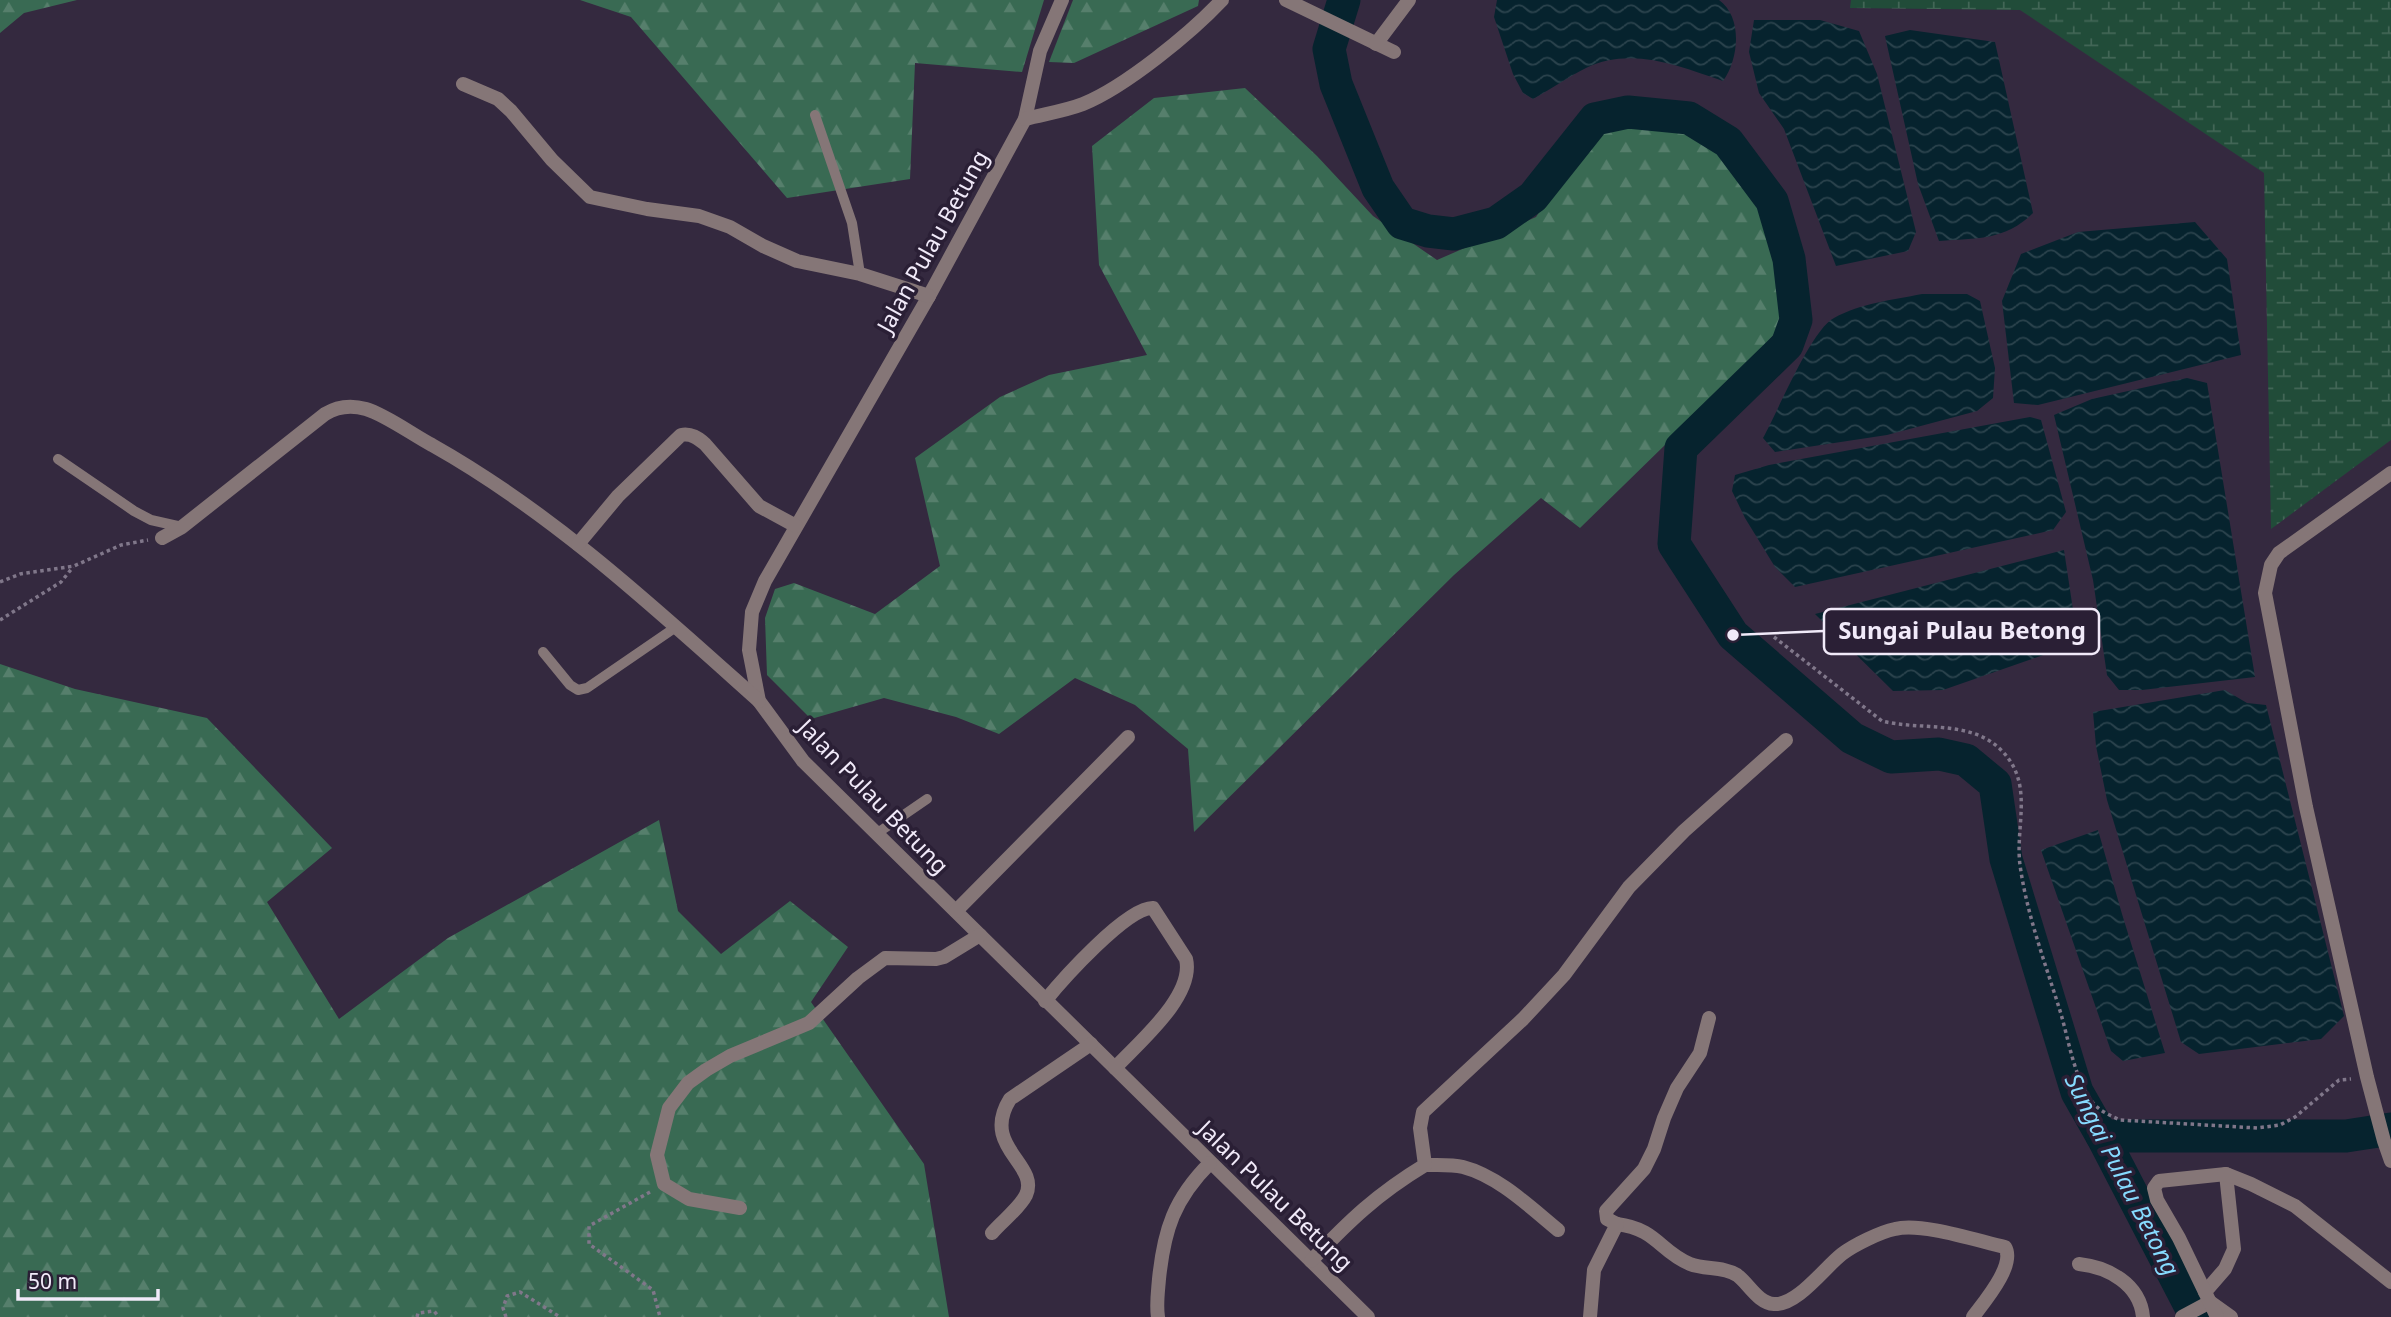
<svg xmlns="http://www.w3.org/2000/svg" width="2391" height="1317" font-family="'Noto Sans',sans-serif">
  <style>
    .forest { fill: url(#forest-firs) }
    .wetland { fill: url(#wetland-marsh) }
    .water { fill: url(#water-waves) }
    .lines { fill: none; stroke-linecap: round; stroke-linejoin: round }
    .river { stroke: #06232e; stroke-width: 33 }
    .path { stroke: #80778a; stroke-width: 3.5; stroke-dasharray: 3.5 3.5; stroke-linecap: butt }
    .lane { stroke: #857677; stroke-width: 10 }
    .street { stroke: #857677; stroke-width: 14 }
    .labels { text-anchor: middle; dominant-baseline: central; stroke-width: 7; stroke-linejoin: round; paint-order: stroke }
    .street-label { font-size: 23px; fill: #f1eaf9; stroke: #2a1f35 }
    .water-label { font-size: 24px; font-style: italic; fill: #86dafe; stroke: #2a1f35 }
    .leader { fill: none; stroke: #f1eaf9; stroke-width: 2.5 }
    .callout-dot { fill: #f1eaf9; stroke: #2a1f35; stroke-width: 2.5 }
    .callout { fill: #2a1f35; stroke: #f1eaf9; stroke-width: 2.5 }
    .callout-label { font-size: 24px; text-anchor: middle; font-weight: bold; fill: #f1eaf9 }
  </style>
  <defs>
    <pattern id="forest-firs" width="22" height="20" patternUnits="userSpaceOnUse" patternTransform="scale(1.75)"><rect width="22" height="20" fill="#396a53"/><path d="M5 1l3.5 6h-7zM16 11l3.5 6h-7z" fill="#567f6c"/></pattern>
    <pattern id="wetland-marsh" width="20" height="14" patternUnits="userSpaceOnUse" patternTransform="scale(1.75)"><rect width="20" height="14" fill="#214c39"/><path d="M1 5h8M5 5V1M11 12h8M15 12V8" fill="none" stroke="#426656"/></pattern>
    <pattern id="water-waves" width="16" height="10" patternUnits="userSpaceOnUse" patternTransform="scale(1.75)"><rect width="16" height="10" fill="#06232e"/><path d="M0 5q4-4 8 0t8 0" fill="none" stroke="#2b434d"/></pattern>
  </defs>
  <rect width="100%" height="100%" fill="#34293f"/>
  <!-- forest -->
  <g class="forest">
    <polygon points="0,0 77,0 24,13 0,33"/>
    <polygon points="580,0 1044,0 1022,72 915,63 910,179 787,198 631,17"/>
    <polygon points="1073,0 1199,0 1198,6 1074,63 1049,62"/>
    <polygon points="1245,88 1317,156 1373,216 1437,260 1536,217 1590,134 1657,124 1712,143 1758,200 1775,254 1782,325 1753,359 1580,528 1541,498 1454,575 1194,832 1188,749 1135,705 1075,678 999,734 956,717 884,698 811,719 767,675 765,618 775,589 794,583 875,614 940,566 915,458 1000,397 1049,375 1147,355 1099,265 1092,146 1154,98"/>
    <polygon points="0,664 75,689 207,718 332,848 267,902 339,1019 448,938 659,820 678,911 721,954 790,901 848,947 811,1002 924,1164 949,1317 0,1317"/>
  </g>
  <!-- wetland -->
  <polygon class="wetland" points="1851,0 2391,0 2391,440 2271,529 2264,173 2020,10 1850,8"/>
  <!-- water -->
  <g class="water">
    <path d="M 1497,0 L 1719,0 C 1743,17 1739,59 1723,81 C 1679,66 1631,46 1586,68 C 1568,77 1551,89 1533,99 L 1523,93 L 1513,74 L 1494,17 Z"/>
    <polygon points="1754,20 1820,20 1859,31 1877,74 1916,232 1908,251 1836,266 1784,129 1759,93 1749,52"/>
    <path d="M 1910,30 L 1995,42 L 2033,213 C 2005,241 1976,238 1939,241 L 1918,184 L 1885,36 Z"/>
    <polygon points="2195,222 2227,259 2241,355 2038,405 2014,403 2002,301 2021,254 2078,232"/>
    <path d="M 1922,294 L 1967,294 L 1980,301 L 1995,368 L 1993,398 L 1977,411 L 1887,435 L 1775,452 L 1763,438 C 1778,411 1811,330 1834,318 C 1861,303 1892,300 1922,294 Z"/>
    <polygon points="2187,378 2207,383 2255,677 2142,690 2119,690 2107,675 2093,580 2054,415 2092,399"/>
    <polygon points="2030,417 2041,420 2066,512 2053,530 1795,587 1775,567 1745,518 1732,491 1735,475 1769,465"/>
    <polygon points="2064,550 2078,643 1943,690 1893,691 1815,614"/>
    <polygon points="2225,690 2247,703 2266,705 2344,1016 2321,1039 2199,1054 2181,1042 2107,800 2096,746 2093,712"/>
    <polygon points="2098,830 2122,914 2165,1053 2123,1061 2111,1051 2041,850"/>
  </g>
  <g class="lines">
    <!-- river -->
    <g class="river">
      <polyline points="1344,0 1329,49 1336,84 1378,188 1402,223 1428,231 1454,234 1496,223 1533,197 1595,119 1628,112 1689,118 1728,142 1772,201 1789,259 1796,320 1787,345 1681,448 1674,544 1733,635 1852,738 1891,757 1939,754 1966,760 1995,784 2006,859 2077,1092 2102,1136 2196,1317"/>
      <polyline points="2102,1136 2346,1136 2391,1129"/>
    </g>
    <!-- path -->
    <g class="path">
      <polyline points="0,582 20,574 74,566 121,545 148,540"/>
      <polyline points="0,620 61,582 73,567"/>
      <path d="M 1774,637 L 1882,721 C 1921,731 1973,719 2003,752 C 2034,785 2015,826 2020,865 C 2027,916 2046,965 2061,1014 C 2069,1042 2074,1075 2090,1099 C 2097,1110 2109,1115 2120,1120 L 2257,1128 L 2280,1125 L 2295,1117 L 2339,1080 L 2351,1079"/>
      <polyline points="650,1192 589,1226 589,1244 653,1290 660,1317"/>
      <polyline points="417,1317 418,1313 434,1311 439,1317"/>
      <polyline points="506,1317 503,1308 507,1296 520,1292 560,1317"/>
    </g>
    <!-- lane -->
    <g class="lane">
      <polyline points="815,115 852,223 860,274"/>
      <polyline points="58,459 134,511 151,520 182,527"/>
      <polyline points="543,652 570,685 578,690 587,688 676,627"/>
      <polyline points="876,834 927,799"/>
    </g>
    <!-- street -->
    <g class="street">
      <polyline points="1062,0 1040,51 1025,119 929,296 765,581 752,612 749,650 759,701 803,761 1368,1317"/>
      <polyline points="1286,0 1394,52"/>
      <polyline points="1376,44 1409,0"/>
      <polyline points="463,84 498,99 511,111 552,160 590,197 647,209 699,216 730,227 763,246 797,261 860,274 929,296"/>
      <path d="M 1025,119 C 1044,114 1065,111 1083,104 C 1125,87 1191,33 1222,0"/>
      <polyline points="2391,473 2279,553 2271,565 2265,593 2306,807 2367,1077 2384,1141 2391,1161"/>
      <path d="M 162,538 L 182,527 L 325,414 C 338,406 352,405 366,409 C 386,415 413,435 432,445 C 553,513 656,609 759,701"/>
      <path d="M 578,544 L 618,496 L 681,435 C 691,433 698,438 705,444 L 759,506 L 796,526"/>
      <polyline points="956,911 1128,737"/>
      <path d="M 1045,1001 C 1062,980 1127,907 1153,908 L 1186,959 C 1195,996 1138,1043 1115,1068"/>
      <path d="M 1425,1165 C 1437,1165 1451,1164 1463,1167 C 1498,1176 1530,1207 1558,1230"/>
      <polyline points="740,1208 689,1199 664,1184 657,1155 669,1108 688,1083 706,1070 730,1056 809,1023 858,978 885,958 936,959 944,957 980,935"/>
      <path d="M 1617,1224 C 1657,1229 1660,1252 1690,1264 C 1705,1270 1723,1266 1737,1275 C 1749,1284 1758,1303 1774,1304 C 1797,1306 1825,1267 1842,1254 C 1854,1245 1880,1232 1895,1229 C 1921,1222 1978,1241 2005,1247 C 2016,1265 1984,1302 1973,1317"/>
      <path d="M 992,1233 C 1002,1221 1019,1209 1026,1195 C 1040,1164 980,1147 1010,1099 L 1091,1044"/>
      <path d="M 1311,1261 C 1349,1221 1377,1194 1425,1165 L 1420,1128 L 1423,1112 L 1523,1019 L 1564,975 L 1629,887 L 1684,831 L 1786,740"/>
      <path d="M 2079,1264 C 2108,1267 2140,1284 2143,1317"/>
      <polyline points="2205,1292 2225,1269 2234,1249 2226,1174"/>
      <path d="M 1158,1317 C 1156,1305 1158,1292 1159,1279 C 1164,1230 1174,1199 1210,1163"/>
      <polyline points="1590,1317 1594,1270 1617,1224 1607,1219 1606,1211 1644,1169 1654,1149 1664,1118 1677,1088 1700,1053 1709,1018"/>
      <polyline points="2182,1317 2210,1302 2231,1317"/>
      <polyline points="2217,1317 2179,1238 2157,1200 2154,1188 2159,1181 2226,1174 2251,1184 2295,1206 2391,1282"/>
    </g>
  </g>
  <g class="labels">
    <!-- street labels -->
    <g class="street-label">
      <text transform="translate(932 241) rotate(-61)">Jalan Pulau Betung</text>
      <text transform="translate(874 796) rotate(46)">Jalan Pulau Betung</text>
      <text transform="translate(1276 1195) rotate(44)">Jalan Pulau Betung</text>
    </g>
    <!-- water labels -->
    <g class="water-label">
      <text transform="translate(2123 1174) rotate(63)">Sungai Pulau Betong</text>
    </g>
  </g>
  <!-- callouts -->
  <path class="leader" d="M1733 635L1824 631"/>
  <circle class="callout-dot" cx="1733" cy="635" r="7"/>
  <rect class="callout" x="1824" y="609" width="275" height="45" rx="7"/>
  <g class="callout-label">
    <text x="1962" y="639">Sungai Pulau Betong</text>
  </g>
  <!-- scale -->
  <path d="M18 1289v10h140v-10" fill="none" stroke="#f1eaf9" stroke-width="3.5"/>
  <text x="28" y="1289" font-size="21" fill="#f1eaf9" stroke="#2a1f35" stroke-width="5" paint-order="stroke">50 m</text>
</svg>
